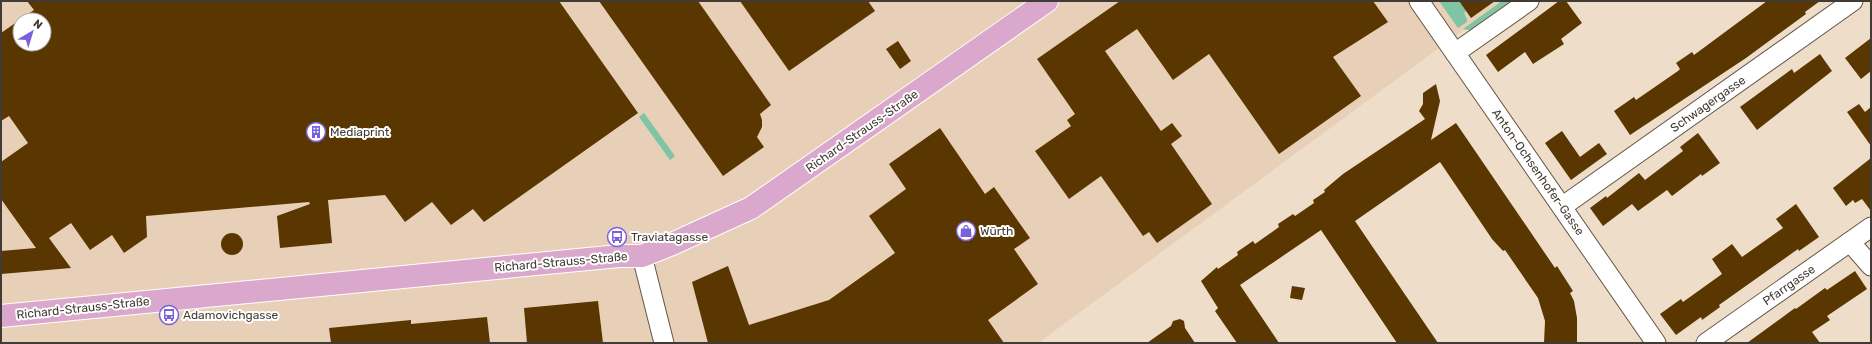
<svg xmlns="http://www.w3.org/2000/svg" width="1872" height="344" font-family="Rubik,sans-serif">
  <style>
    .built { fill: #e7d0b7; fill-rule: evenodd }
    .green { fill: #7fc5a3 }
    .building { fill: #5a3701; fill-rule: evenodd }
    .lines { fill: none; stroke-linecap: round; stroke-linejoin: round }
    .minor-casing { stroke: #655646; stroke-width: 21 }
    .major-casing { stroke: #fff; stroke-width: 24 }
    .minor { stroke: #fff; stroke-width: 19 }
    .major { stroke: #daa7cd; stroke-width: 22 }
    .labels { text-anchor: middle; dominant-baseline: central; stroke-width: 4; stroke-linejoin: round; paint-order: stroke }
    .street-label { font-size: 12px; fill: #423b33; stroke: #fff }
    .poi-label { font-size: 12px; fill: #423b33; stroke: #fff; text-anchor: start }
  </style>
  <rect width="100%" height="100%" fill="#eeddc9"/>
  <!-- built -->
  <path class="built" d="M 1,1 L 1505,1 L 1469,26 L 1038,343 L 1,343 ZM 20,20 L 44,20 L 44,44 L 20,44 Z"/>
  <!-- green -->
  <g class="green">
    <polygon points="1439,1 1459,1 1466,11 1464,13 1467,19 1467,22 1458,28"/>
    <polygon points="1502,1 1516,1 1474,31 1463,29"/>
    <polygon points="644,113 675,156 670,160 639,117"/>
  </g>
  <!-- building -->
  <g class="building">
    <path d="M 27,1 L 559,1 L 638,113 L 484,222 L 473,209 L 451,225 L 432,202 L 405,222 L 385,195 L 328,200 L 332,243 L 280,248 L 277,216 L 310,204 L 309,202 L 146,216 L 147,237 L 124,253 L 112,235 L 90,250 L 71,223 L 49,238 L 71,268 L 1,274 L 1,251 L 36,248 L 1,199 L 1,162 L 28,143 L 9,116 L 1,121 L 1,33 L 34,10 ZM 20,20 L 44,20 L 44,44 L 20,44 Z"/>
    <polygon points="599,1 698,1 771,105 760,114 762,120 762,127 757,137 764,147 723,176"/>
    <polygon points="740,1 868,1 875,11 789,71"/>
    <polygon points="1120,1 1373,1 1388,22 1333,57 1361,96 1279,154 1209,54 1173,80 1137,29 1105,51 1161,131 1172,123 1182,136 1171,144 1212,204 1157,243 1149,232 1143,236 1101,176 1069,199 1035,151 1071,126 1067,120 1075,114 1037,59"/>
    <polygon points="1459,1 1495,1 1471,18"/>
    <polygon points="1559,1 1566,1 1582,23 1561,39 1564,44 1533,64 1525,52 1498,72 1486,55"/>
    <polygon points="1767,1 1820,1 1805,12 1806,14 1746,58 1630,135 1614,111 1634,97 1636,100 1678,71 1680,69 1676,63 1692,52 1694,55"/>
    <polygon points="1871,38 1871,71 1861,79 1845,58"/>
    <polygon points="898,41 911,61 900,69 886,49"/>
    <polygon points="1820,54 1832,71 1757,130 1740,107 1792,69 1794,73"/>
    <polygon points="1436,84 1440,101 1431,140 1456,123 1555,268 1557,266 1573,291 1570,293 1574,301 1577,318 1577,343 1544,343 1545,321 1538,298 1505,250 1503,251 1492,239 1440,162 1355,221 1438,343 1397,343 1321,230 1240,285 1279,343 1237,343 1215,311 1218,308 1201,281 1217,267 1218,269 1238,255 1237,252 1253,241 1255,244 1279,227 1278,224 1293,214 1295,216 1314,203 1313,200 1325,192 1324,190 1343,174 1425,119 1419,111 1423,104 1423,93"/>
    <polygon points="1859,104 1865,112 1871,107 1871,146 1847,112"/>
    <polygon points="940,128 985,194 994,187 1030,238 1014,249 1038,284 988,320 1004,343 708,343 692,282 728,266 749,325 829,300 895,253 869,216 906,189 889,164"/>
    <polygon points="1562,131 1580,157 1599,143 1607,154 1571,180 1545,143"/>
    <polygon points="1698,133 1720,163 1702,176 1701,174 1672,196 1667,190 1638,211 1632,204 1603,226 1590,208 1606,196 1607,198 1639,173 1645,180 1683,151 1680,147"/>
    <polygon points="1871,158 1871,211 1862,199 1855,203 1853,200 1846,206 1833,188"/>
    <polygon points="1796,204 1819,237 1799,251 1798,249 1719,305 1720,307 1702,320 1701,317 1676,335 1660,314 1681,299 1683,302 1722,274 1712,259 1732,244 1742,257 1783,228 1776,219"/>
    <circle cx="232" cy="244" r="11"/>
    <polygon points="1855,271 1867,289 1827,316 1830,320 1812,332 1820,343 1747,343 1795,308 1796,309 1825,288 1827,290"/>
    <polygon points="1292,286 1305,288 1302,300 1290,298"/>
    <polygon points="598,301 603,343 527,343 524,308"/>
    <polygon points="487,317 490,343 331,343 329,328 411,320 411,324"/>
    <polygon points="1180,319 1184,321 1185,328 1195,343 1147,343 1171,326 1173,321"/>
  </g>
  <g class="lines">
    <!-- minor casing -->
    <g class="minor-casing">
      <g id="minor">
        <polyline points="1419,1 1656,343"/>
        <polyline points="1455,53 1529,1"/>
        <polyline points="1563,206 1853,1"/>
        <polyline points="1850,242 1871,266"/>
        <polyline points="642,256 664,343"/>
        <polyline points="1706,343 1871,227"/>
      </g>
    </g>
    <!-- major casing -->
    <g class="major-casing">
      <polyline id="major" points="1,316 619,256 642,256 672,244 751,208 1047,1"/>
    </g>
    <!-- minor -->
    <use href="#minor" class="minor"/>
    <!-- major -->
    <use href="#major" class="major"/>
  </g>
  <!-- icons -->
  <defs>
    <g id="building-ring" transform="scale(1)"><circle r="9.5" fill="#fff" stroke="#7a61dc" stroke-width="1.5"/><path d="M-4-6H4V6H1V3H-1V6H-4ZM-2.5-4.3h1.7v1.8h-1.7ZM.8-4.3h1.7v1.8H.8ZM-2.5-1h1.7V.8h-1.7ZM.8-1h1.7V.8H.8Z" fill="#7a61dc"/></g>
    <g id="shop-ring" transform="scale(1)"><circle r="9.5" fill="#fff" stroke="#7a61dc" stroke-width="1.5"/><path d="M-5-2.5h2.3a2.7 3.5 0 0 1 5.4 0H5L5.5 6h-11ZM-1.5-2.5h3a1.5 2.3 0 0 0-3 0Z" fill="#7a61dc"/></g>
    <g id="bus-ring" transform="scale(1)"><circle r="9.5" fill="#fff" stroke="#7a61dc" stroke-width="1.5"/><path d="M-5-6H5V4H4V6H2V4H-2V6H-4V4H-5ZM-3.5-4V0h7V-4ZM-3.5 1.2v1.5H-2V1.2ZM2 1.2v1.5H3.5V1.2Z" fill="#7a61dc"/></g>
  </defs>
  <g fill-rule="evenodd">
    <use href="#building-ring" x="316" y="132"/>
    <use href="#shop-ring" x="966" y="231"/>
    <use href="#bus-ring" x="617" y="237"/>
    <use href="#bus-ring" x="169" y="315"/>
  </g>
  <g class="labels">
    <!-- street labels -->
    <g class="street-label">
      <text transform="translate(1708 104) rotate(-35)">Schwagergasse</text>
      <text transform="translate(862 131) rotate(-35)">Richard-Strauss-Straße</text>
      <text transform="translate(1538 172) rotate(55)">Anton-Ochsenhofer-Gasse</text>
      <text transform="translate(561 262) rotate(-5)">Richard-Strauss-Straße</text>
      <text transform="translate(1789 285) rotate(-35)">Pfarrgasse</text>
      <text transform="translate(83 308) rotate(-6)">Richard-Strauss-Straße</text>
    </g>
    <!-- poi labels -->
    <g class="poi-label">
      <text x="330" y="132">Mediaprint</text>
      <text x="980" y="231">Würth</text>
      <text x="631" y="237">Traviatagasse</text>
      <text x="183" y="315">Adamovichgasse</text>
    </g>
  </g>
  <!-- border -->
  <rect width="1872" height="344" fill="none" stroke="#423b33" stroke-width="4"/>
  <!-- north arrow -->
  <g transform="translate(32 32) rotate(38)"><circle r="19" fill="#ffffff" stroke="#b3b1ad"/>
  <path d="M0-3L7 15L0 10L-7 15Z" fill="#7a61dc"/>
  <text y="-6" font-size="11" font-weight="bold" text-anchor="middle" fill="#423b33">N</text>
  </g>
</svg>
